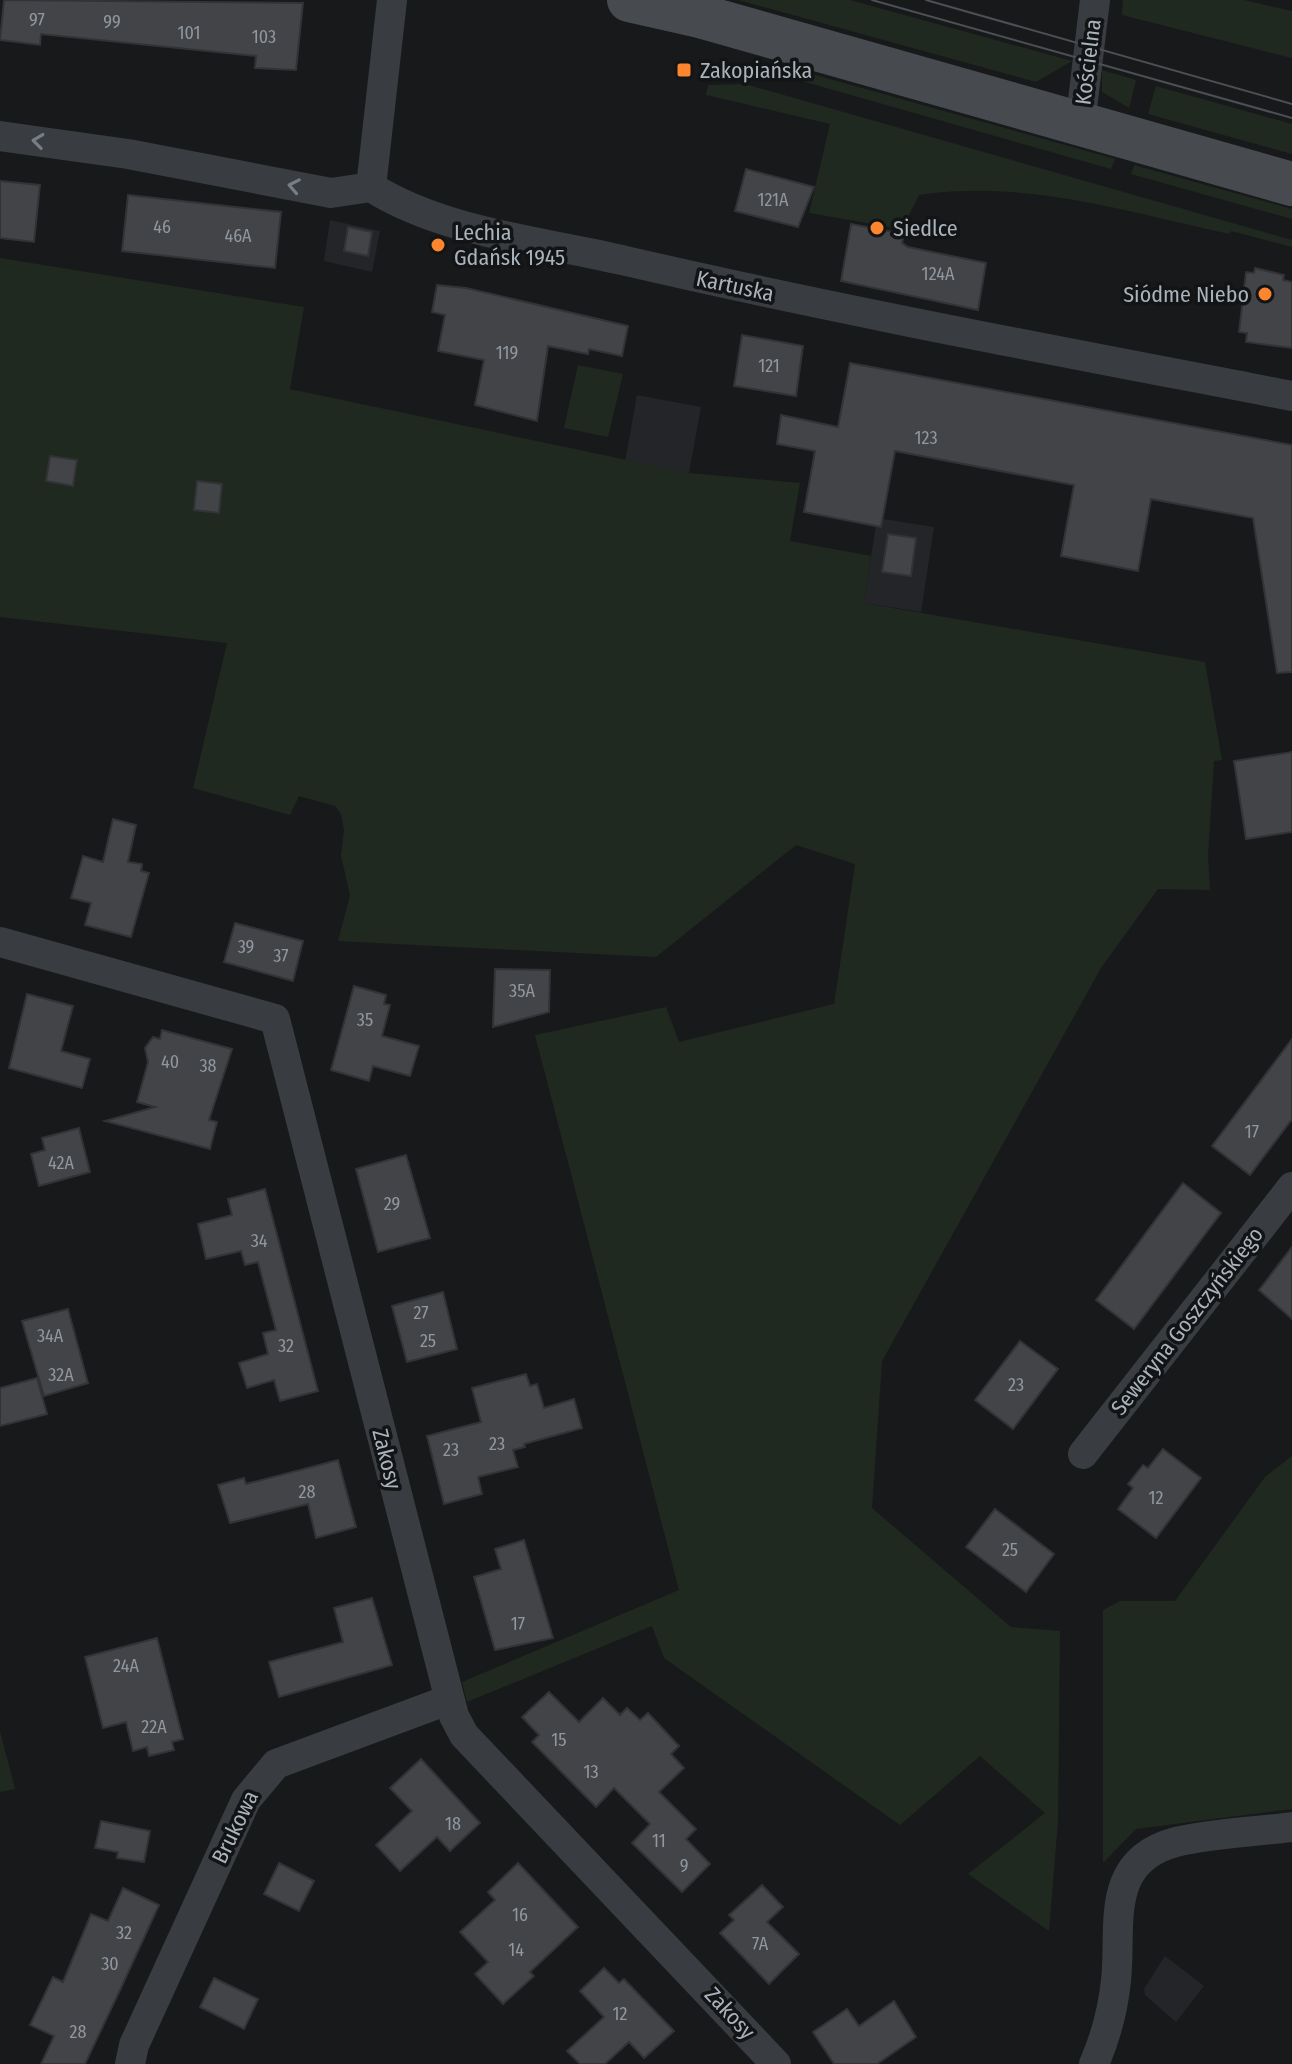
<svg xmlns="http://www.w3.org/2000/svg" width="1292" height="2064" font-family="'Fira Sans Condensed',sans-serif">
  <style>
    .built { fill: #242528 }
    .green { fill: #202920 }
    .building { fill: #424448; stroke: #323337; stroke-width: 2 }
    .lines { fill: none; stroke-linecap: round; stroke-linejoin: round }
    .street { stroke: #393c40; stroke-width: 30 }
    .secondary { stroke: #474b50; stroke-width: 44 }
    .tram { stroke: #4c5055; stroke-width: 2 }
    .oneway { stroke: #777d84 }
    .poi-dot { fill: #fd852e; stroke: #131416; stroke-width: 3 }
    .labels { text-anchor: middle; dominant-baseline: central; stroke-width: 7; stroke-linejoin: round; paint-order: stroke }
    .number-label { font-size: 18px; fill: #90979e }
    .street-label { font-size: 22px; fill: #aab3bb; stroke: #131416 }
    .poi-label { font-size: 22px; fill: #aab3bb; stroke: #131416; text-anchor: start }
  </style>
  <rect width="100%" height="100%" fill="#18191b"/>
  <!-- built -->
  <g class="built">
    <polygon points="330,220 380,231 372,272 324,261"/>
    <polygon points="637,395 701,407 689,473 625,462"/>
    <polygon points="877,518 934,527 921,612 864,603"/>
    <polygon points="1165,1956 1204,1986 1176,2022 1145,1995 1144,1989"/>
  </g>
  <!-- green -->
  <g class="green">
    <polygon points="738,0 850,0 1072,61 1036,82"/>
    <polygon points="1123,0 1244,0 1292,11 1292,58 1122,15"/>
    <polygon points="1102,70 1136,80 1129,108 1102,92"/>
    <polygon points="777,71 812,74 1115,159 1111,169 777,74"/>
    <path d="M 745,84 L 1292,240 L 1292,247 L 1231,231 L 1230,234 C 1128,212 1024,179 919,195 L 902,229 L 809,213 L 830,124 L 706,95 L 708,85 Z"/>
    <polygon points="1156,86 1292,124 1292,154 1148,114"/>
    <polygon points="1134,165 1292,209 1292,219 1131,174"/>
    <polygon points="0,258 304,307 290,389 689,473 800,483 790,541 871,556 864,603 1205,662 1222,760 1214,761 1208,855 1210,890 1158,889 1101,968 882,1361 872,1508 1011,1627 1060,1631 1058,1821 1049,1931 968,1874 1045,1813 980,1756 900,1825 664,1658 652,1626 467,1702 462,1682 679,1590 535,1035 666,1007 679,1042 834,1004 855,864 796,845 656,957 338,941 350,895 341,856 344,830 341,814 335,806 299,796 290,815 193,788 227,643 0,617"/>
    <polygon points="578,365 623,374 608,437 564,428"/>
    <polygon points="1292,1456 1292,1809 1136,1829 1103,1863 1103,1610 1120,1601 1175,1601 1265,1477"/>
    <polygon points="0,1731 15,1789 0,1792"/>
  </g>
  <!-- building -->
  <g class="building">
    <polygon points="4,0 303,3 296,70 255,68 256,56 41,34 40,45 0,40"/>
    <polygon points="746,169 814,187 798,227 735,211"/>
    <polygon points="0,181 40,185 34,242 0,238"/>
    <polygon points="128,195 281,212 275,268 122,251"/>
    <polygon points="851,224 904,234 902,243 908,247 986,263 978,310 841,281"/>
    <polygon points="348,227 372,232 368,256 344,251"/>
    <polygon points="1255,268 1284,275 1283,280 1292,282 1292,348 1246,342 1247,333 1239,332 1246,272 1254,273"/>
    <polygon points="437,285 466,288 628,326 622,356 589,349 588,354 548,346 537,421 475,405 484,360 438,351 445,315 432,312"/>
    <polygon points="742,335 803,346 796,396 734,386"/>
    <polygon points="850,363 1292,445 1292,672 1277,673 1253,518 1151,499 1138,571 1061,556 1074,485 895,451 881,527 804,512 815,451 777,444 781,415 838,427"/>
    <polygon points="50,456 77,460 73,486 46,481"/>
    <polygon points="197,481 222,484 219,513 194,510"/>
    <polygon points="888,534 916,538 911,576 882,572"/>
    <polygon points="1292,752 1292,832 1246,839 1234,761"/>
    <polygon points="113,819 136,825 128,862 142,864 141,871 149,873 131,937 85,925 91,903 71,898 83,856 103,862"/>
    <polygon points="235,923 303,941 293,981 224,962"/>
    <polygon points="495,969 550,970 549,1012 493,1027"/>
    <polygon points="354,986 386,995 384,1004 390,1005 382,1036 419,1046 410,1076 373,1066 369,1081 331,1070"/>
    <polygon points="27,994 73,1006 61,1051 90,1059 82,1088 9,1068"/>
    <polygon points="162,1030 232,1049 209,1120 217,1122 210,1149 105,1121 155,1107 137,1102 148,1062 145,1048 153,1037 160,1039"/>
    <polygon points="1292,1039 1292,1119 1250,1175 1212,1146"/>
    <polygon points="79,1128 90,1172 39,1186 31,1154 45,1150 42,1138"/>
    <polygon points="406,1155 430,1238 378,1252 356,1169"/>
    <polygon points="1183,1183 1221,1213 1134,1329 1096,1300"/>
    <polygon points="265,1189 318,1391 280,1401 274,1380 247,1388 239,1363 268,1354 263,1333 276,1330 258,1262 245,1265 241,1251 206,1259 198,1224 232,1215 228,1199"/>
    <polygon points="1292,1247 1292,1319 1259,1290"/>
    <polygon points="443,1292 457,1349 407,1362 392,1306"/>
    <polygon points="68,1309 88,1383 44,1396 22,1321"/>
    <polygon points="1020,1341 1058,1369 1013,1429 975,1400"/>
    <polygon points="526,1374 530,1386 537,1384 544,1408 574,1399 582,1428 524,1444 525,1447 513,1450 518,1467 478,1477 482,1494 444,1504 427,1436 481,1422 472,1388"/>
    <polygon points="37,1378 47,1414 0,1426 0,1388"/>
    <polygon points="1163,1449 1201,1478 1156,1538 1118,1509 1133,1488 1128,1484 1143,1465 1148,1468"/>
    <polygon points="338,1460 356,1527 316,1538 308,1504 230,1523 218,1485 244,1478 246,1484"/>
    <polygon points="995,1509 1054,1554 1026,1592 966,1547"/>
    <polygon points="524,1540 553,1638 495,1650 474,1577 501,1569 495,1549"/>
    <polygon points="372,1598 392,1665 279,1697 269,1662 343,1642 334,1608"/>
    <polygon points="157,1638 183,1739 172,1742 174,1750 149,1756 147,1747 133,1751 126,1722 103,1728 85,1657"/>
    <polygon points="549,1692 579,1722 603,1698 620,1715 627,1708 640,1720 648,1713 679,1746 671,1754 684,1768 659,1792 696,1829 686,1839 710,1864 682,1892 632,1843 650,1824 614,1788 596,1807 532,1742 539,1735 522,1717"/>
    <polygon points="421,1759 480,1823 450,1851 437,1837 400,1871 376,1845 412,1811 390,1788"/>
    <polygon points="101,1821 150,1831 144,1862 117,1858 118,1852 95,1848"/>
    <polygon points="279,1863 314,1881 299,1911 264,1894"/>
    <polygon points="518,1863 578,1927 530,1972 534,1976 503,2004 475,1974 488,1962 460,1932 495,1900 488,1892"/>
    <polygon points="762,1885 783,1907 767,1922 799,1954 769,1984 720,1933 734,1920 729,1915"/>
    <polygon points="123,1888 159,1905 121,1988 85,2064 41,2064 54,2036 30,2025 53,1977 63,1982 91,1914 108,1921"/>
    <polygon points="604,1968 619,1983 624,1979 674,2031 644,2058 629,2042 605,2064 580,2064 567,2051 604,2017 580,1991"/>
    <polygon points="214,1978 258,1999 244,2029 200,2007"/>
    <polygon points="894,2001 916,2037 877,2064 834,2064 813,2032 847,2009 859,2026"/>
  </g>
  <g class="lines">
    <!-- street -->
    <g class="street">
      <polyline points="1080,125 1095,0"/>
      <polyline points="0,136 128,154 331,193 371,187"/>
      <path d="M 371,187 C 444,233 542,241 626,261 C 846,312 1069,353 1292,396"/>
      <polyline points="371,187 392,0"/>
      <polyline points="0,942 275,1019 454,1716 464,1735 776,2064"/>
      <polyline points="1083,1454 1292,1187"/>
      <polyline points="130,2064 134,2045 246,1800 276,1764 448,1700"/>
      <path d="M 1094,2064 C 1105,2039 1113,2008 1116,1981 C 1122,1927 1103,1861 1176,1842 C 1213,1833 1254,1832 1292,1827"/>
    </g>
    <!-- secondary -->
    <polyline class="secondary" points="629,0 700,16 1292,184"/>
    <!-- tram -->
    <g class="tram">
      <polyline points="872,0 1292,118"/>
      <polyline points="926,0 1292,104"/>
    </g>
  </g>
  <!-- one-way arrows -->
  <defs><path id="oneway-chevron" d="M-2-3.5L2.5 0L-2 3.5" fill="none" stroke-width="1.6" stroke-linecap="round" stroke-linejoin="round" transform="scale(2)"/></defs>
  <g class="oneway">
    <use href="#oneway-chevron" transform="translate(38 141) rotate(-173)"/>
    <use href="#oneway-chevron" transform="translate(294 186) rotate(-169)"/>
  </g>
  <!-- markers -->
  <g class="poi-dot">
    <rect x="676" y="62" width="16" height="16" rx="4"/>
    <circle cx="877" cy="228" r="8"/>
    <circle cx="438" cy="245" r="8"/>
    <circle cx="1265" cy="294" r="8"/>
  </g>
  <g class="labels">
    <!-- number labels -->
    <g class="number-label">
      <text x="37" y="20">97</text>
      <text x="112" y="22">99</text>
      <text x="189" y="33">101</text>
      <text x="264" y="37">103</text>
      <text x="773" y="200">121A</text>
      <text x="162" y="227">46</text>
      <text x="238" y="236">46A</text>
      <text x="938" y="274">124A</text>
      <text x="507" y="353">119</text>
      <text x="769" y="366">121</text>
      <text x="926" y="438">123</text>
      <text x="246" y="947">39</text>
      <text x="281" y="956">37</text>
      <text x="522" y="991">35A</text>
      <text x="365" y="1020">35</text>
      <text x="170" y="1062">40</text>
      <text x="208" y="1066">38</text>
      <text x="1252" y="1132">17</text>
      <text x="61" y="1163">42A</text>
      <text x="392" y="1204">29</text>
      <text x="259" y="1241">34</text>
      <text x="421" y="1313">27</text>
      <text x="50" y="1336">34A</text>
      <text x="428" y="1341">25</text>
      <text x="286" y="1346">32</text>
      <text x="61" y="1375">32A</text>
      <text x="1016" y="1385">23</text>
      <text x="497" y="1444">23</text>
      <text x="451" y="1450">23</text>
      <text x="307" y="1492">28</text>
      <text x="1156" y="1498">12</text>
      <text x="1010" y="1550">25</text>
      <text x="518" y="1624">17</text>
      <text x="126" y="1666">24A</text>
      <text x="154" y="1727">22A</text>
      <text x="559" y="1740">15</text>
      <text x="591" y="1772">13</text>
      <text x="453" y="1824">18</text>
      <text x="659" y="1841">11</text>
      <text x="684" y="1866">9</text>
      <text x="520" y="1915">16</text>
      <text x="124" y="1933">32</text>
      <text x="760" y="1944">7A</text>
      <text x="516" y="1950">14</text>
      <text x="110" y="1964">30</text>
      <text x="620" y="2014">12</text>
      <text x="78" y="2032">28</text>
    </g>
    <!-- street labels -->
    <g class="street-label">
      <text transform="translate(1088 62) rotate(-83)">Kościelna</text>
      <text transform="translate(735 286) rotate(12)">Kartuska</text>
      <text transform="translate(1187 1321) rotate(-52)">Seweryna Goszczyńskiego</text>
      <text transform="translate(387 1459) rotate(76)">Zakosy</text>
      <text transform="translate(235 1827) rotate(-64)">Brukowa</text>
      <text transform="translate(730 2013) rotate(47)">Zakosy</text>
    </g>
    <!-- poi labels -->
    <g class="poi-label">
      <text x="700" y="70">Zakopiańska</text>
      <text x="893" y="228">Siedlce</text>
      <text x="454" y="232">Lechia<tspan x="454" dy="25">Gdańsk 1945</tspan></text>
      <text x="1249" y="294" text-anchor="end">Siódme Niebo</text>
    </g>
  </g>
</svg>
